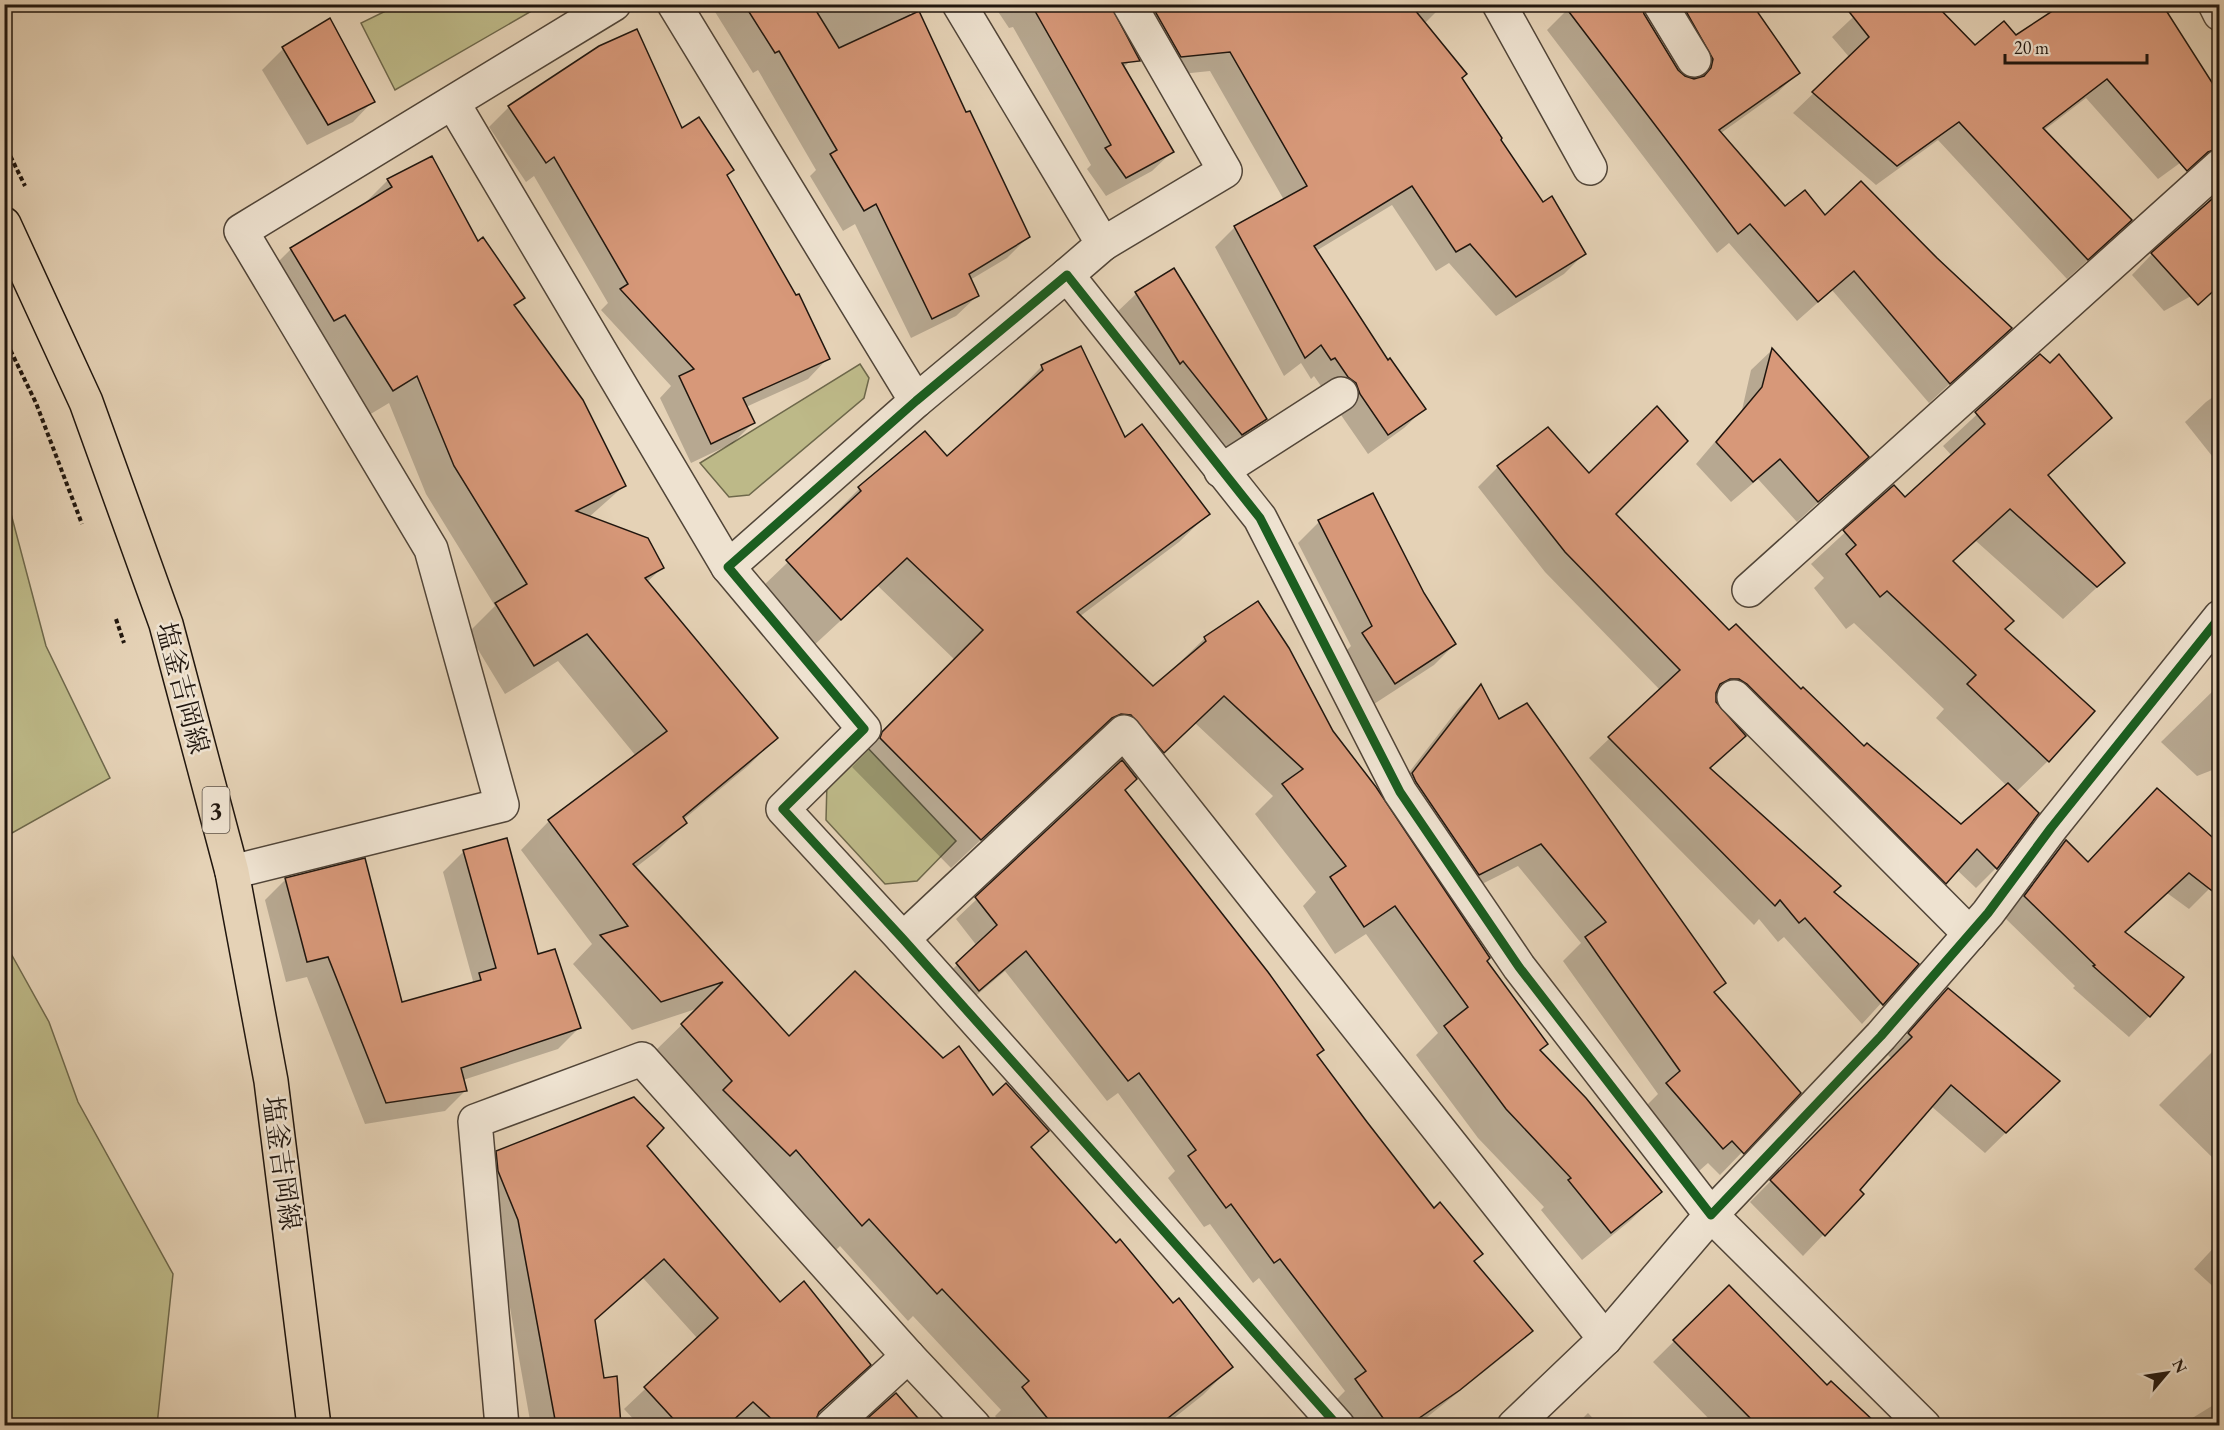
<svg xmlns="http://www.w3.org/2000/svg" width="2224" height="1430" font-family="'EB Garamond','Noto Serif JP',serif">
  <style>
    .green { fill: #bdb988; stroke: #6e684b; stroke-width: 1.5 }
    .shadow { fill: #0003; fill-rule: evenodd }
    .building { fill: #d79879; stroke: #20160e; stroke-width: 1.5 }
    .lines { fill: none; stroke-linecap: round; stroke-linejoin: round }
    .street-casing { stroke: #514538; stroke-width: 36 }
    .primary-casing { stroke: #20160e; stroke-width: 36 }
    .path { stroke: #20160e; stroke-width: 4; stroke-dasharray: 4.5 3; stroke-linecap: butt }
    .street { stroke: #eee2d0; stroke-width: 33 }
    .primary { stroke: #e5d2b6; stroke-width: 33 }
    .cycleway-casing { stroke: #eee2d0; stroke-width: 13 }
    .cycleway { stroke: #1b5e20; stroke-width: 9 }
    .labels { text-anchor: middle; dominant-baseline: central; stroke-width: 5; stroke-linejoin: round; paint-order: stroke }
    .shield { fill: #eee2d0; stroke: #5e5348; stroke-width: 1.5 }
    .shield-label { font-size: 26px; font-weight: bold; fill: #20160e }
    .street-label { font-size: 27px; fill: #20160e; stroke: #eee2d0 }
  </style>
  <rect width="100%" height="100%" fill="#e5d2b6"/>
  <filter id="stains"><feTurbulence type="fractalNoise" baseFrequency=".00333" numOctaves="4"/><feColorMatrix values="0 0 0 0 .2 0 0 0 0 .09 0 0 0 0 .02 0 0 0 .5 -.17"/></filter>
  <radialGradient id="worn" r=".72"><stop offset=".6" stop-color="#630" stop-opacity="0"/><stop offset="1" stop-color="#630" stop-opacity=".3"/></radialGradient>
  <!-- green -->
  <g class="green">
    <polygon points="398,5 398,4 542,5 395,90 361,23"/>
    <polygon points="860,364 869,378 864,398 749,495 729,497 700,463"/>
    <polygon points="5,491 46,646 110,778 5,837"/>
    <polygon points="865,745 956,841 917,881 885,884 826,820 827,781"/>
    <polygon points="4,941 49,1022 78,1102 173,1274 157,1425 5,1425"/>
  </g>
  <!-- shadow -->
  <g class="shadow">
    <polygon points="715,4 905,4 1028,237 1007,258 970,280 977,296 956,316 911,338 855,224 843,231 810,176 816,170 758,70 753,73 712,7"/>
    <polygon points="993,4 1090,4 1130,61 1123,68 1172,152 1152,171 1106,196 1087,169 1091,165 1013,27 1009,28"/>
    <polygon points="1148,4 1436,4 1440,8 1424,24 1543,205 1584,254 1564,274 1496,316 1449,263 1436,271 1392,205 1316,251 1387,362 1424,409 1404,428 1368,454 1314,376 1311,379 1301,363 1284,376 1215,247 1235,227 1284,200 1210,71 1162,76"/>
    <path d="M 1578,4 L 1750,4 L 1798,73 L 1777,93 L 1721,133 L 1785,208 L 1824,217 L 1861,183 L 2010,328 L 1929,403 L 1832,290 L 1797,321 L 1729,243 L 1717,253 L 1547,30 L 1567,10 ZM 1640,6 L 1649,8 L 1690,71 L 1692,80 L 1684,77 L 1643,14 Z"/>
    <polygon points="1867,4 1975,47 2016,37 2056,11 2051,4 2177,4 2168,15 2213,139 2158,179 2086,98 2043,131 2110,240 2067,279 1938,140 1876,185 1793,113 1850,58 1832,37"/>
    <polygon points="330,21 373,101 353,122 307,145 262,70 283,49"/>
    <polygon points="509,107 682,130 726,176 828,358 808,379 746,407 753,423 733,443 691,463 660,398 671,386 601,310 608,303 534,176 526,182 489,127"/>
    <polygon points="388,180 477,243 523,298 514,307 624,486 589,517 662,568 647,582 776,738 748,766 683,820 685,823 657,851 635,868 789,1038 1030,1148 1115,1245 1231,1367 1203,1395 1164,1426 1003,1426 995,1416 1001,1410 913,1316 908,1321 840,1246 833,1253 653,1053 699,1008 632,1030 573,964 592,944 521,850 549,821 636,756 558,661 505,694 468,633 495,606 426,494 389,403 364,418 263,277 291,249 362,206"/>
    <polygon points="2152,254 2220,280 2164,311 2132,275"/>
    <polygon points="1136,294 1265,419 1244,440 1221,455 1115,314"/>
    <polygon points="1772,350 1867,457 1797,522 1758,479 1731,502 1696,464 1742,410 1751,370"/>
    <polygon points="2040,356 2110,418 2047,477 2123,563 2063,619 1976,541 1952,562 2003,630 2048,761 2016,792 2037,813 1996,868 1976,888 1957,870 1925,903 1727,704 1715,699 1715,703 1744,736 1709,769 1832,893 1917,964 1862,1024 1784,937 1778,942 1759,919 1754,925 1589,758 1660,690 1545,572 1478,487 1498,467 1548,429 1614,514 1729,632 1801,691 1864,748 1961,826 2007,786 1936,718 1944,709 1854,623 1846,629 1814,588 1824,578 1811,564 1894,487 1905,500 1952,456 1943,446"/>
    <polygon points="1042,366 1208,514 1179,542 1079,617 1153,688 1205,638 1332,732 1485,961 1539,1051 1660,1191 1631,1220 1582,1260 1541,1210 1544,1207 1478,1138 1416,1055 1438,1033 1366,934 1335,954 1303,906 1316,892 1255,814 1273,796 1195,723 1123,791 1316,1056 1473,1262 1531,1330 1510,1351 1416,1426 1353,1426 1335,1401 1345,1391 1259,1278 1253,1283 1210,1224 1204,1227 1168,1178 1175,1171 1118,1093 1107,1101 1005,971 958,1011 936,985 977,946 956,919 1120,763 1102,743 1091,742 1081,746 951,868 852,767 955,660 878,586 811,648 759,590 833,519 831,517 859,489 925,433 947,458 1015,398 1014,395"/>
    <polygon points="2220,392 2220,466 2185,422 2206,402"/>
    <polygon points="1319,522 1423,594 1455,644 1434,665 1374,704 1342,655 1351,646 1298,543"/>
    <polygon points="2220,684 2220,767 2197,776 2161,742"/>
    <polygon points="1480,687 1498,721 1724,983 1713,993 1799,1093 1720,1175 1708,1163 1699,1171 1645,1107 1658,1094 1563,961 1581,943 1518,866 1456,897 1390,797 1458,709"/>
    <polygon points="2136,811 2209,889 2189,909 2167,893 2124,933 2149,1016 2129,1037 2073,988 2075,986 2004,917 2045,863 2066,842 2087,863"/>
    <polygon points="464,851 537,956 579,1028 558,1049 463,1080 466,1090 445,1111 365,1124 307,977 286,982 265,900 286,879 401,1004 470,985 473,981 443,872"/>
    <polygon points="1948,990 2037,1102 1985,1153 1931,1106 1858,1190 1862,1194 1803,1256 1750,1202 1892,1059 1888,1055"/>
    <polygon points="2220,1044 2220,1165 2159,1105"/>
    <polygon points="645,1146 849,1385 815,1416 812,1426 736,1426 732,1421 727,1426 640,1426 624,1409 698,1339 643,1278 593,1321 602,1379 615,1378 620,1426 531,1426 498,1240 477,1172 497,1152"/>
    <polygon points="2220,1241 2220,1293 2194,1269"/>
    <polygon points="1729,1287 1827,1387 1831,1383 1875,1425 1716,1426 1653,1362"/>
    <polygon points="895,1395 922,1426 862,1426"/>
    <polygon points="2220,1401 2220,1426 2181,1426 2181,1425"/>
    <polygon points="1588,1413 1600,1426 1575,1426"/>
  </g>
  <!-- building -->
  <g class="building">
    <polygon points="744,4 812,4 839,48 919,11 966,112 970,111 1030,237 969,274 979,296 932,319 876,204 864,211 830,154 837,150 779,51 775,53"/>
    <polygon points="1031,4 1110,4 1140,61 1122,63 1174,152 1126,178 1105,148 1111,145"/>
    <polygon points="1151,4 1410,4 1467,74 1462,78 1502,138 1501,140 1543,202 1552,196 1586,254 1516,297 1470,244 1456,252 1412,186 1314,246 1388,360 1390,358 1426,409 1388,435 1360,394 1356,383 1348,377 1335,358 1331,360 1321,345 1305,358 1234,226 1307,186 1230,52 1181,57"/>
    <polygon points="1563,4 1641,4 1644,14 1678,70 1685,76 1694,79 1704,76 1711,68 1713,59 1682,4 1752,4 1800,73 1719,130 1785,206 1805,190 1825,215 1861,181 1937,258 2012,328 1950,384 1854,271 1818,302 1750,224 1738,234"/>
    <polygon points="1843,4 1935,4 1975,45 2004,21 2016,35 2063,4 2162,4 2220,95 2220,148 2208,152 2187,171 2107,79 2043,128 2132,220 2088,260 1959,122 1897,166 1812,92 1869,37"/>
    <polygon points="330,18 375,102 328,125 282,47"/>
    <polygon points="637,29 682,128 699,117 734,170 727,175 796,295 799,294 830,359 743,398 755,423 711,444 679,376 694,369 620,289 628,284 554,157 546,163 508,106 599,46"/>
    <polygon points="432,156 478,241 483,237 525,298 514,305 583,400 626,486 576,511 648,538 664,568 645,578 778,738 683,817 687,823 633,864 789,1036 855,971 943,1058 959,1046 993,1095 1006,1083 1049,1131 1031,1147 1116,1243 1120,1239 1173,1303 1179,1298 1233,1367 1159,1425 1053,1425 1022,1387 1029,1381 942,1289 937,1294 869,1219 862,1226 796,1150 790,1156 723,1090 732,1081 681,1024 723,982 661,1002 600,935 628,926 548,820 667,731 587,634 534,666 495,603 527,584 454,466 417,376 393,391 345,315 334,321 290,248 392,187 387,179"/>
    <polygon points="2220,192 2220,285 2198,305 2151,253"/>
    <polygon points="1174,268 1267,419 1242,435 1183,361 1180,364 1135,292"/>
    <polygon points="1081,346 1125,437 1142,424 1210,514 1077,612 1153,686 1206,641 1204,637 1258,601 1289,648 1333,731 1376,787 1490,958 1487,961 1548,1044 1540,1050 1586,1098 1662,1192 1611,1233 1568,1180 1571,1178 1506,1109 1444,1026 1468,1007 1395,906 1364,927 1330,877 1346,866 1282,784 1303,769 1224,696 1164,753 1131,715 1121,714 1112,718 981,840 880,738 882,732 983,630 907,558 841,620 786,560 861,491 858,487 925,431 947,456 1043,370 1041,365"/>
    <polygon points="1772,348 1869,457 1818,502 1780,459 1753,482 1716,442 1762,387"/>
    <polygon points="2040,354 2050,363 2059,354 2112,418 2048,475 2125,563 2097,587 2010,509 1953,561 2014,621 2005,629 2095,711 2049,762 1967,684 1976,675 1887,591 1880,597 1846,554 1856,545 1843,530 1894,485 1905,497 1985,424 1975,412"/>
    <polygon points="1657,406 1688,441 1616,514 1729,630 1736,624 1801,689 1803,687 1864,746 1867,743 1961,824 2008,783 2039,813 1997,869 1977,849 1946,884 1747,684 1739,679 1730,679 1720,684 1716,693 1716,702 1746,736 1710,768 1841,886 1834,892 1919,964 1883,1005 1805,918 1799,923 1780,900 1775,906 1608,737 1680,670 1565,552 1497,466 1548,427 1589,473"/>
    <polygon points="1373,493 1424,593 1456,644 1395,684 1362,633 1372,626 1318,520"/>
    <polygon points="1481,684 1499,719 1527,703 1726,983 1714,992 1801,1093 1744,1154 1732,1141 1723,1149 1666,1083 1680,1071 1585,937 1606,922 1541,844 1479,875 1416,782 1412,773"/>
    <polygon points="1122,760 1137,779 1125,790 1268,972 1324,1050 1317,1055 1367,1122 1434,1208 1440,1202 1483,1254 1474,1261 1533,1331 1460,1390 1409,1425 1388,1425 1355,1379 1366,1371 1280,1259 1274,1263 1231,1204 1226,1208 1188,1156 1196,1150 1139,1073 1128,1081 1026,951 979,991 956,963 997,925 975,897"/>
    <polygon points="2157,788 2220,844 2220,897 2189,873 2125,932 2184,977 2150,1017 2093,966 2095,965 2024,896 2066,840 2088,862"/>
    <polygon points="507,838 538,954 555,949 581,1028 461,1068 467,1091 386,1103 328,957 307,962 285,878 365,858 402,1002 481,980 479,973 496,968 463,850"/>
    <polygon points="1948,988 2060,1081 2006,1133 1951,1085 1860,1190 1864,1194 1825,1236 1770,1180 1912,1037 1908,1033"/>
    <polygon points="634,1097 664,1128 647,1146 780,1302 804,1281 871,1365 819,1412 814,1425 778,1425 753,1402 728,1425 679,1425 644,1387 718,1318 664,1259 595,1320 604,1378 617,1376 621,1425 556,1425 518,1220 498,1171 496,1151"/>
    <polygon points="1729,1285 1827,1385 1831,1381 1878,1425 1757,1425 1673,1340"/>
    <polygon points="896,1393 924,1425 860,1425"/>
  </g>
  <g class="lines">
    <!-- street casing -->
    <g class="street-casing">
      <g id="street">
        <polyline points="674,4 916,401"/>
        <polyline points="959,4 1103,244 1067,275"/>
        <polyline points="1499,4 1590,168"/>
        <polyline points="1660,4 1694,60"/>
        <polyline points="2215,4 2220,14"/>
        <polyline points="453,103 728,567"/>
        <polyline points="1103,244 1225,171 1129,4"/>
        <polyline points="1221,471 1341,394"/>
        <polyline points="1749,590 2220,166"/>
        <polyline points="1734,697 1970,934"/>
        <polyline points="232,872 502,805 431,549 241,231 614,4"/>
        <polyline points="903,939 1124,732 1605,1339"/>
        <polyline points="502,1426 475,1121 642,1059 908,1356 974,1426"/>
        <polyline points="832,1426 908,1356"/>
        <polyline points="1338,1426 903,939 783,809 864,729 728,567 916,401 1067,275 1260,518 1400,792 1519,967 1711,1215 1881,1036 1988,913 2051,828 2220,617"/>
        <polyline points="1514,1426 1605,1339 1711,1215 1924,1426"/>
      </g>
    </g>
    <!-- primary casing -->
    <g class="primary-casing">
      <polyline id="primary" points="4,224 86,402 166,624 232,872 271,1081 314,1426"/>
    </g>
    <!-- path -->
    <g class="path">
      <polyline points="4,143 25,186"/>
      <polyline points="4,337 36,403 82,524"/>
      <polyline points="116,619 124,643"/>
    </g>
    <!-- street -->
    <use href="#street" class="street"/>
    <!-- primary -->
    <use href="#primary" class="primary"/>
    <!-- cycleway casing -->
    <g class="cycleway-casing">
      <polyline id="cycleway" points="1338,1426 903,939 783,809 864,729 728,567 916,401 1067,275 1260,518 1400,792 1519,967 1711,1215 1881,1036 1988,913 2051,828 2220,617"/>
    </g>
    <!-- cycleway -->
    <use href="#cycleway" class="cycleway"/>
  </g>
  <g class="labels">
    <!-- shield labels -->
    <rect class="shield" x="202.5" y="787" width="27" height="46" rx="4.5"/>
    <g class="shield-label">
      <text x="216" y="810">3</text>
    </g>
    <!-- street labels -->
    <g class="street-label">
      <text transform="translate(183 688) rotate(75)">塩釜吉岡線</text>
      <text transform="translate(282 1163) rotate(82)">塩釜吉岡線</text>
    </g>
  </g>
  <!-- margin -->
  <rect width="2224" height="1430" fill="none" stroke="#e5d2b6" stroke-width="24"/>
  <rect x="6" y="6" width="2212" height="1418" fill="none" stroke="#20160e" stroke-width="3"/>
  <rect x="12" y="12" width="2200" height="1406" fill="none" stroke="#20160e" stroke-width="1.5"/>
  <!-- north arrow -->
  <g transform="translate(2167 1373) rotate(61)" stroke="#eee2d0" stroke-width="4.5" paint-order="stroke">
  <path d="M0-4.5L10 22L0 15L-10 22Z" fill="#20160e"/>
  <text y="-9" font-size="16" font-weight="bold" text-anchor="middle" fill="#20160e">N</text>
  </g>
  <!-- scale -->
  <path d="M2005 54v9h142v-9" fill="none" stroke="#20160e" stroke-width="3"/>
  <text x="2014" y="54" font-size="18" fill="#20160e" stroke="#eee2d0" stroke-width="4.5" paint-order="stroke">20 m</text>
  <rect width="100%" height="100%" filter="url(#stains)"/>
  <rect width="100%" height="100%" fill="url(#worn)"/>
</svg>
